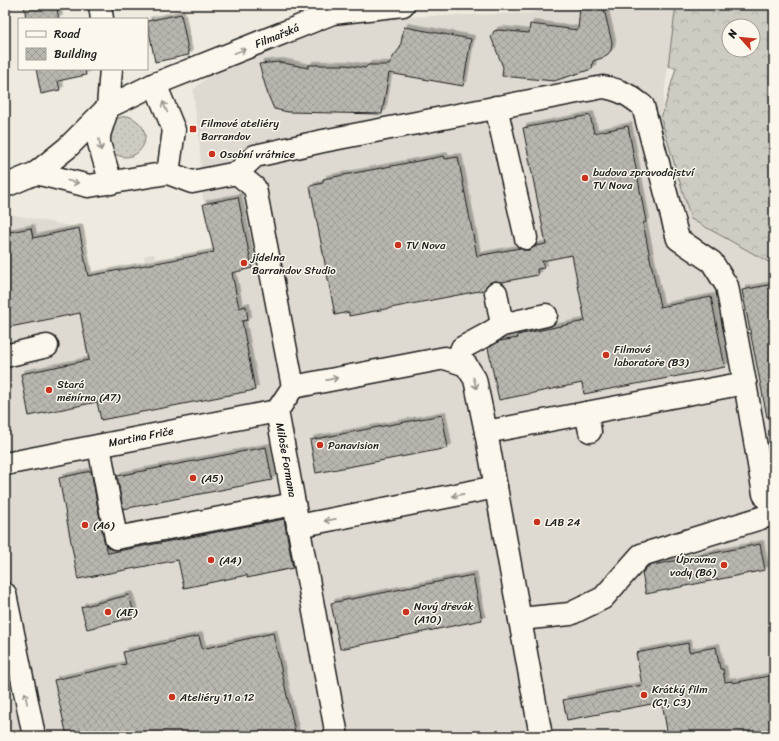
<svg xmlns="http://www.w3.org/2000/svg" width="779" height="741" font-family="Sriracha,sans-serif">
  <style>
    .built { fill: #dedad1 }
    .green { fill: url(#green-dots); stroke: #75746f }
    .forest { fill: url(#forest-crowns); stroke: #75746f; fill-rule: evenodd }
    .building { fill: url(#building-cross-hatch); stroke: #1c1c1c; filter: url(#shadow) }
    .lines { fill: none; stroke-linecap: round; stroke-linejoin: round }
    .minor-casing { stroke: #1c1c1c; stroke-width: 25 }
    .minor { stroke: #fbf7ec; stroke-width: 22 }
    .oneway { stroke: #97948e }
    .poi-dot { fill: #c8321e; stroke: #fbf7ec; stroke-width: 1.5 }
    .labels { text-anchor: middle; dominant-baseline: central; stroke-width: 3; stroke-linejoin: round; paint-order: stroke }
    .street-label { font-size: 11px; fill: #1c1c1c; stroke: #fbf7ec }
    .poi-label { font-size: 11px; fill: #1c1c1c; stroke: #fbf7ec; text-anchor: start }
  </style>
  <defs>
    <pattern id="green-dots" width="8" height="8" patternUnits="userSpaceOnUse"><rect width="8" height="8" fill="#ceccc2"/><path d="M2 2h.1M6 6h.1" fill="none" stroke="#b0afa6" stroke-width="1.8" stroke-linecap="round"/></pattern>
    <pattern id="forest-crowns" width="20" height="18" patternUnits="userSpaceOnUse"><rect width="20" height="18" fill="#ceccc2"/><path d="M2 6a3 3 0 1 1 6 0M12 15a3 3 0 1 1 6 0" fill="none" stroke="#b0afa6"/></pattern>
    <pattern id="building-cross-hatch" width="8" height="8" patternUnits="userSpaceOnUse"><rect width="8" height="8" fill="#b9b6af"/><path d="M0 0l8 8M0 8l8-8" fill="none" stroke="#9e9c96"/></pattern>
    <filter id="shadow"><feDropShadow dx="3.5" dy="-3.5" stdDeviation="0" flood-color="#0004"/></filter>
  </defs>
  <rect width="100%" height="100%" fill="#eeeadf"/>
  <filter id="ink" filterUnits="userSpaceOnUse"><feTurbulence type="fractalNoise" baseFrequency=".025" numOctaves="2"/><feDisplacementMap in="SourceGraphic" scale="8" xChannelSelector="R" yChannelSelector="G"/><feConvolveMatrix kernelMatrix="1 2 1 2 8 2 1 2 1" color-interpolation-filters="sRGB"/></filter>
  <g filter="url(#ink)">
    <!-- built -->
    <polygon class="built" points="547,5 676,5 661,119 691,219 774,265 774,736 5,736 5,213 79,228 87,272 92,275 146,265 144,256 151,254 154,254 156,263 209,253 213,250 202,192 200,149 193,90 212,73 345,23 401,17 533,13"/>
    <!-- green -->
    <path class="green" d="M 128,116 C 164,130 136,175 108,149 L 107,126 C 113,119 119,117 128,116 Z"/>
    <!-- forest -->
    <path class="forest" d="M 676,5 L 774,5 L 774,265 L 691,219 L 661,119 L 676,68 L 668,66 ZM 729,26 L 753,26 L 753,50 L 729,50 Z"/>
    <!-- building -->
    <g class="building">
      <polygon points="24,5 56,5 59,19 26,19"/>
      <polygon points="588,5 603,5 612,43 611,50 608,54 602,58 593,61 592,69 554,81 502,76 503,67 491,37 494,31 499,30 529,33 530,24 578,30 580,7"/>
      <polygon points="181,14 189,55 155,62 147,21"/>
      <polygon points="404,27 471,39 463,86 389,73 382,114 288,112 274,109 268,95 259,64 279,62 308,68 309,65 346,65 365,68 368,65 389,65 393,57 400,48"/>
      <polygon points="36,69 85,69 86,75 58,81 60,90 41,94"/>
      <polygon points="590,115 594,133 628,126 646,222 643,223 660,307 711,297 725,367 584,394 582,383 499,400 488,348 500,341 518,338 517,335 585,321 572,255 542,261 544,268 537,269 538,275 502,282 493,281 488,284 484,290 349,316 349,312 335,315 310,186 323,183 323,179 418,161 444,156 445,159 458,157 477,256 520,248 523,250 529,250 536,246 546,244 523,128"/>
      <polygon points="238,197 252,268 232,273 239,308 246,306 248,320 242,321 255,390 101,420 97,402 29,416 21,374 89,360 80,313 5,328 5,233 31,228 33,238 79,228 88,276 214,252 203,204"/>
      <polygon points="774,284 774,416 767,417 742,290"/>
      <polygon points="442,415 448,448 316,473 310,440"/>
      <polygon points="266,447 272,480 123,509 117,476"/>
      <polygon points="91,471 104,540 108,553 284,519 293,568 247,578 247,575 184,588 178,560 78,579 59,478"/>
      <polygon points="760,544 765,570 646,594 642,573 648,566"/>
      <polygon points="473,575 482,620 340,649 331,603"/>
      <polygon points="129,595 135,617 87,629 81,607"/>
      <polygon points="273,633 296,736 67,736 54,680 126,664 123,652 199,636 202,649"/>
      <polygon points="688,643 689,652 716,647 720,669 723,669 725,682 732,681 733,683 774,675 774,736 668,736 662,702 567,720 563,700 642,685 636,653"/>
    </g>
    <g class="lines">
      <!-- minor casing -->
      <g class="minor-casing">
        <g id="minor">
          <polyline points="100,5 102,19"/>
          <polyline points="155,84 174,130 168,173"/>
          <polyline points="496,107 526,238"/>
          <polyline points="36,173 89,186 168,173"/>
          <path d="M 168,173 L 192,182 L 237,173 L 255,156 L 323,141 L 603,87 C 621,90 629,95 643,106 L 678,239 L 712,262 L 727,286 L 745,383"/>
          <polyline points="237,173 255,188 293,387 277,411 337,736"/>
          <polyline points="111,183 99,143 99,135 108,107 111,69"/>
          <polyline points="5,186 36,173 67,148 108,107 155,84 333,13 403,5"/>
          <polyline points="496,293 502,325"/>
          <polyline points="5,356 47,346"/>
          <polyline points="457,361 462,348 486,335 502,325 546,315"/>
          <polyline points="293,387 445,358 466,365 475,379 486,432 541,736"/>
          <polyline points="586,413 590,431"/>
          <polyline points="486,432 745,383 764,494 774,510"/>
          <polyline points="99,446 116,538 294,504"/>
          <polyline points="5,464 277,411"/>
          <polyline points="298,526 496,487"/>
          <polyline points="5,594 34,736"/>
          <polyline points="520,619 570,614 603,598 641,555 774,514"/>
        </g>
      </g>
      <!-- minor -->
      <use href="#minor" class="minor"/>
    </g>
    <!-- one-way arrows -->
    <defs><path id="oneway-shaft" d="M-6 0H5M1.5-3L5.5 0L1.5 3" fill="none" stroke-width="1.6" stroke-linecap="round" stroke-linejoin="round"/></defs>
    <g class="oneway">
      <use href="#oneway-shaft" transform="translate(240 51) rotate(-22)"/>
      <use href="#oneway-shaft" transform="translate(165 107) rotate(-113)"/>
      <use href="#oneway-shaft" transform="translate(100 145) rotate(79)"/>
      <use href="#oneway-shaft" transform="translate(73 182) rotate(14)"/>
      <use href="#oneway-shaft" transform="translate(332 379) rotate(-11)"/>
      <use href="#oneway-shaft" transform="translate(475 383) rotate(74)"/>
      <use href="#oneway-shaft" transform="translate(458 495) rotate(169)"/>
      <use href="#oneway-shaft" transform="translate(330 520) rotate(169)"/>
      <use href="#oneway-shaft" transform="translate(26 698) rotate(-101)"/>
    </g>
  </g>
  <!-- markers -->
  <g class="poi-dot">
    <rect x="189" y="125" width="8" height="8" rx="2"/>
    <circle cx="212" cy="154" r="4"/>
    <circle cx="585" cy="178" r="4"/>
    <circle cx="398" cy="245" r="4"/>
    <circle cx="244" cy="263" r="4"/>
    <circle cx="606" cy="355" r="4"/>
    <circle cx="49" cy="390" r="4"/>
    <circle cx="320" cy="445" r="4"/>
    <circle cx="193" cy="478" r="4"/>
    <circle cx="537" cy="522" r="4"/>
    <circle cx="85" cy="525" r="4"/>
    <circle cx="211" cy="560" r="4"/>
    <circle cx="724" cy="565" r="4"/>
    <circle cx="108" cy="612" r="4"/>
    <circle cx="406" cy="612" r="4"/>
    <circle cx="644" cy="695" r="4"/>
    <circle cx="172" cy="697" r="4"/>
  </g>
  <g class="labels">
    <!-- street labels -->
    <g class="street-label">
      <text transform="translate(277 36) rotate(-22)">Filmařská</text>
      <text transform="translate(141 437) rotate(-11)">Martina Friče</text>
      <text transform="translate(286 460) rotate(80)">Miloše Formana</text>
    </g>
    <!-- poi labels -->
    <g class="poi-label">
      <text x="201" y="123">Filmové ateliéry<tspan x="201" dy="13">Barrandov</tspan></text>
      <text x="220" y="154">Osobní vrátnice</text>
      <text x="593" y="172">budova zpravodajství<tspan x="593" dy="13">TV Nova</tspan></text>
      <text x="406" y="245">TV Nova</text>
      <text x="252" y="257">jídelna<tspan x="252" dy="13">Barrandov Studio</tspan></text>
      <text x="614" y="349">Filmové<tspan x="614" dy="13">laboratoře (B3)</tspan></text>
      <text x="57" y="384">Stará<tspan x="57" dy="13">měnírna (A7)</tspan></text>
      <text x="328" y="445">Panavision</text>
      <text x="201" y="478">(A5)</text>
      <text x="545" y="522">LAB 24</text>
      <text x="93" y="525">(A6)</text>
      <text x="716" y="559" text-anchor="end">Úpravna<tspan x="716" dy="13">vody (B6)</tspan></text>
      <text x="219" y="560">(A4)</text>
      <text x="414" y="606">Nový dřevák<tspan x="414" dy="13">(A10)</tspan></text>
      <text x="116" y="612">(AE)</text>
      <text x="652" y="689">Krátký film<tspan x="652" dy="13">(C1, C3)</tspan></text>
      <text x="180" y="697">Ateliéry 11 a 12</text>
    </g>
  </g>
  <!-- margin -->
  <rect width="779" height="741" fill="none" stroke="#fbf7ec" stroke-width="20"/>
  <rect x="10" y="10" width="759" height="721" fill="none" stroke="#1c1c1c" stroke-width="1.5" filter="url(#ink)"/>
  <!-- legend -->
  <rect x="18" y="18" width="130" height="52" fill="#fbf7ec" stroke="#a29f99"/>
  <rect x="26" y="31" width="20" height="6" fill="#fbf7ec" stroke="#a29f99"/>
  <text x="54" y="38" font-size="12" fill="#1c1c1c">Road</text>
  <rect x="26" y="48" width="20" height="12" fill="url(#building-cross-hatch)" stroke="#a29f99"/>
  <text x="54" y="58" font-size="12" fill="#1c1c1c">Building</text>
  <!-- north arrow -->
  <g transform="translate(741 38) rotate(297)"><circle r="19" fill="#fbf7ec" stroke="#a29f99"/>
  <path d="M0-3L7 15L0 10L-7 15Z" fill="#c8321e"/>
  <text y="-6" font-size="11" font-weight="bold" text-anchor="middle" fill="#1c1c1c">N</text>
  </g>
</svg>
